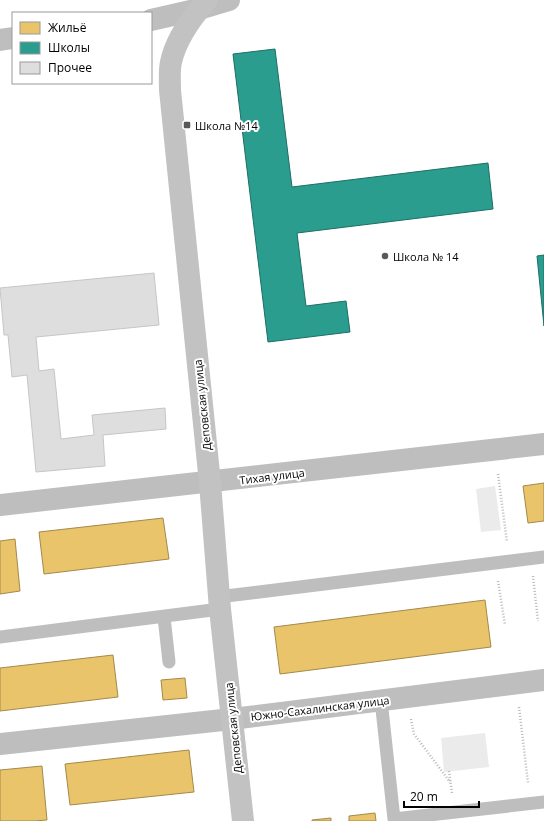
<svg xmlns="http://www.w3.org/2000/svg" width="544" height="821" font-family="'Open Sans',sans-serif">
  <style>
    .green { fill: #ebebeb }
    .homes { fill: #e9c46a; stroke: #a3894a }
    .schools { fill: #2a9d8f; stroke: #1d6e64 }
    .building { fill: #dedede; stroke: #c6c6c6 }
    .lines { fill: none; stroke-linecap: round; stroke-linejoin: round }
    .path { stroke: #b9b9b9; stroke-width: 2.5; stroke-dasharray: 1 2; stroke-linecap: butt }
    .lane { stroke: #bebebe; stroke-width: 13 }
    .street { stroke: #bebebe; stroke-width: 22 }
    .secondary { stroke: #c2c2c2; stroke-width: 22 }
    .poi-dot { fill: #595959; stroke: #fff; stroke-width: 1.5 }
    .labels { text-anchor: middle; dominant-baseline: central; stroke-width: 4; stroke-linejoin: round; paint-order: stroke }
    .poi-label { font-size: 11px; fill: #000; stroke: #fff; text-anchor: start }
    .street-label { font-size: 11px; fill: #000; stroke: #fff }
  </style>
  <rect width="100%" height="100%" fill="#fff"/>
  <!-- green -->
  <g class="green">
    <polygon points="495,486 501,530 481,532 476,489"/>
    <polygon points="485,733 489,767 444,772 441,738"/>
  </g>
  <!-- homes -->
  <g class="homes">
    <polygon points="544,483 544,521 528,523 523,486"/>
    <polygon points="163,518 169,559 44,574 39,532"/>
    <polygon points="15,539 20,591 0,594 0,541"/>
    <polygon points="485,600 491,647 280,674 274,627"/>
    <polygon points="113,655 118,697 0,711 0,668"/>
    <polygon points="185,678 187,698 163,700 161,680"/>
    <polygon points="189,750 194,792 70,805 65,764"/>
    <polygon points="42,766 47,820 34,821 0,821 0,770"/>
    <polygon points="375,813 376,821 349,821 349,816"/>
    <polygon points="331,818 331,821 312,821 312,820"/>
  </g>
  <!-- schools -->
  <g class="schools">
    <polygon points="275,49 292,187 488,163 493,209 297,233 306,306 346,301 350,332 268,342 233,54"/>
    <polygon points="544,255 544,326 537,256"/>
  </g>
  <!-- building -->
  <polygon class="building" points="154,273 159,325 36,337 39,371 54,369 61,439 94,435 92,415 165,408 166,429 103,435 105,466 36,472 27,375 12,377 8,335 4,335 0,288"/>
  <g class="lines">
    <!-- path -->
    <g class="path">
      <polyline points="498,474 507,542"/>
      <polyline points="533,576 538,621"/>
      <polyline points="498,581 505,625"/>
      <polyline points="519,707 528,783"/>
      <polyline points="411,719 414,734 450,782"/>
      <polyline points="449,771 452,793"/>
    </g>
    <!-- lane -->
    <g class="lane">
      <polyline points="218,597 544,557"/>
      <polyline points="164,617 169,662"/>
      <polyline points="0,637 220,609"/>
      <polyline points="381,700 394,819 544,802"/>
    </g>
    <!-- street -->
    <g class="street">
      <polyline points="151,20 199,9 229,0"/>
      <polyline points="0,40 13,38"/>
      <polyline points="0,505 544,444"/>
      <polyline points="0,744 232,719 544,680"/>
    </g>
    <!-- secondary -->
    <path class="secondary" d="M 207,0 C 192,17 176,39 171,62 C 169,71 170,81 170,90 L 210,483 L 220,609 L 243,821"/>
  </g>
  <!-- markers -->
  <g class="poi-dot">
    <rect x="183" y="121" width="8" height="8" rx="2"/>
    <circle cx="385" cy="256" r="4"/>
  </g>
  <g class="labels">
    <!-- poi labels -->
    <g class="poi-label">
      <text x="195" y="125">Школа №14</text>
      <text x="393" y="256">Школа № 14</text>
    </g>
    <!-- street labels -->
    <g class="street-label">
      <text transform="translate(202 405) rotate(-96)">Деповская улица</text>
      <text transform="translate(272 476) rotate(-7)">Тихая улица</text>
      <text transform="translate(320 708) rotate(-7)">Южно-Сахалинская улица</text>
      <text transform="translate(233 728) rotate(-96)">Деповская улица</text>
    </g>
  </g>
  <!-- legend -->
  <rect x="12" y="12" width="140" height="72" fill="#ffffff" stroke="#999999"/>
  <rect x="20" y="22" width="20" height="12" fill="#e9c46a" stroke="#999999"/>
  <text x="48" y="32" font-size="12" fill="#000000">Жильё</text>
  <rect x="20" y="42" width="20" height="12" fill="#2a9d8f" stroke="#999999"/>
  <text x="48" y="52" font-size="12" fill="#000000">Школы</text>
  <rect x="20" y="62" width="20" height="12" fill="#dedede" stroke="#999999"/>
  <text x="48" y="72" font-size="12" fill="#000000">Прочее</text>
  <!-- scale -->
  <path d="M404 801v6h75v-6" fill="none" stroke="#000000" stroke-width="2"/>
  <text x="410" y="801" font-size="12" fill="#000000" stroke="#ffffff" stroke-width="3" paint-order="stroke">20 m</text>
</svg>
